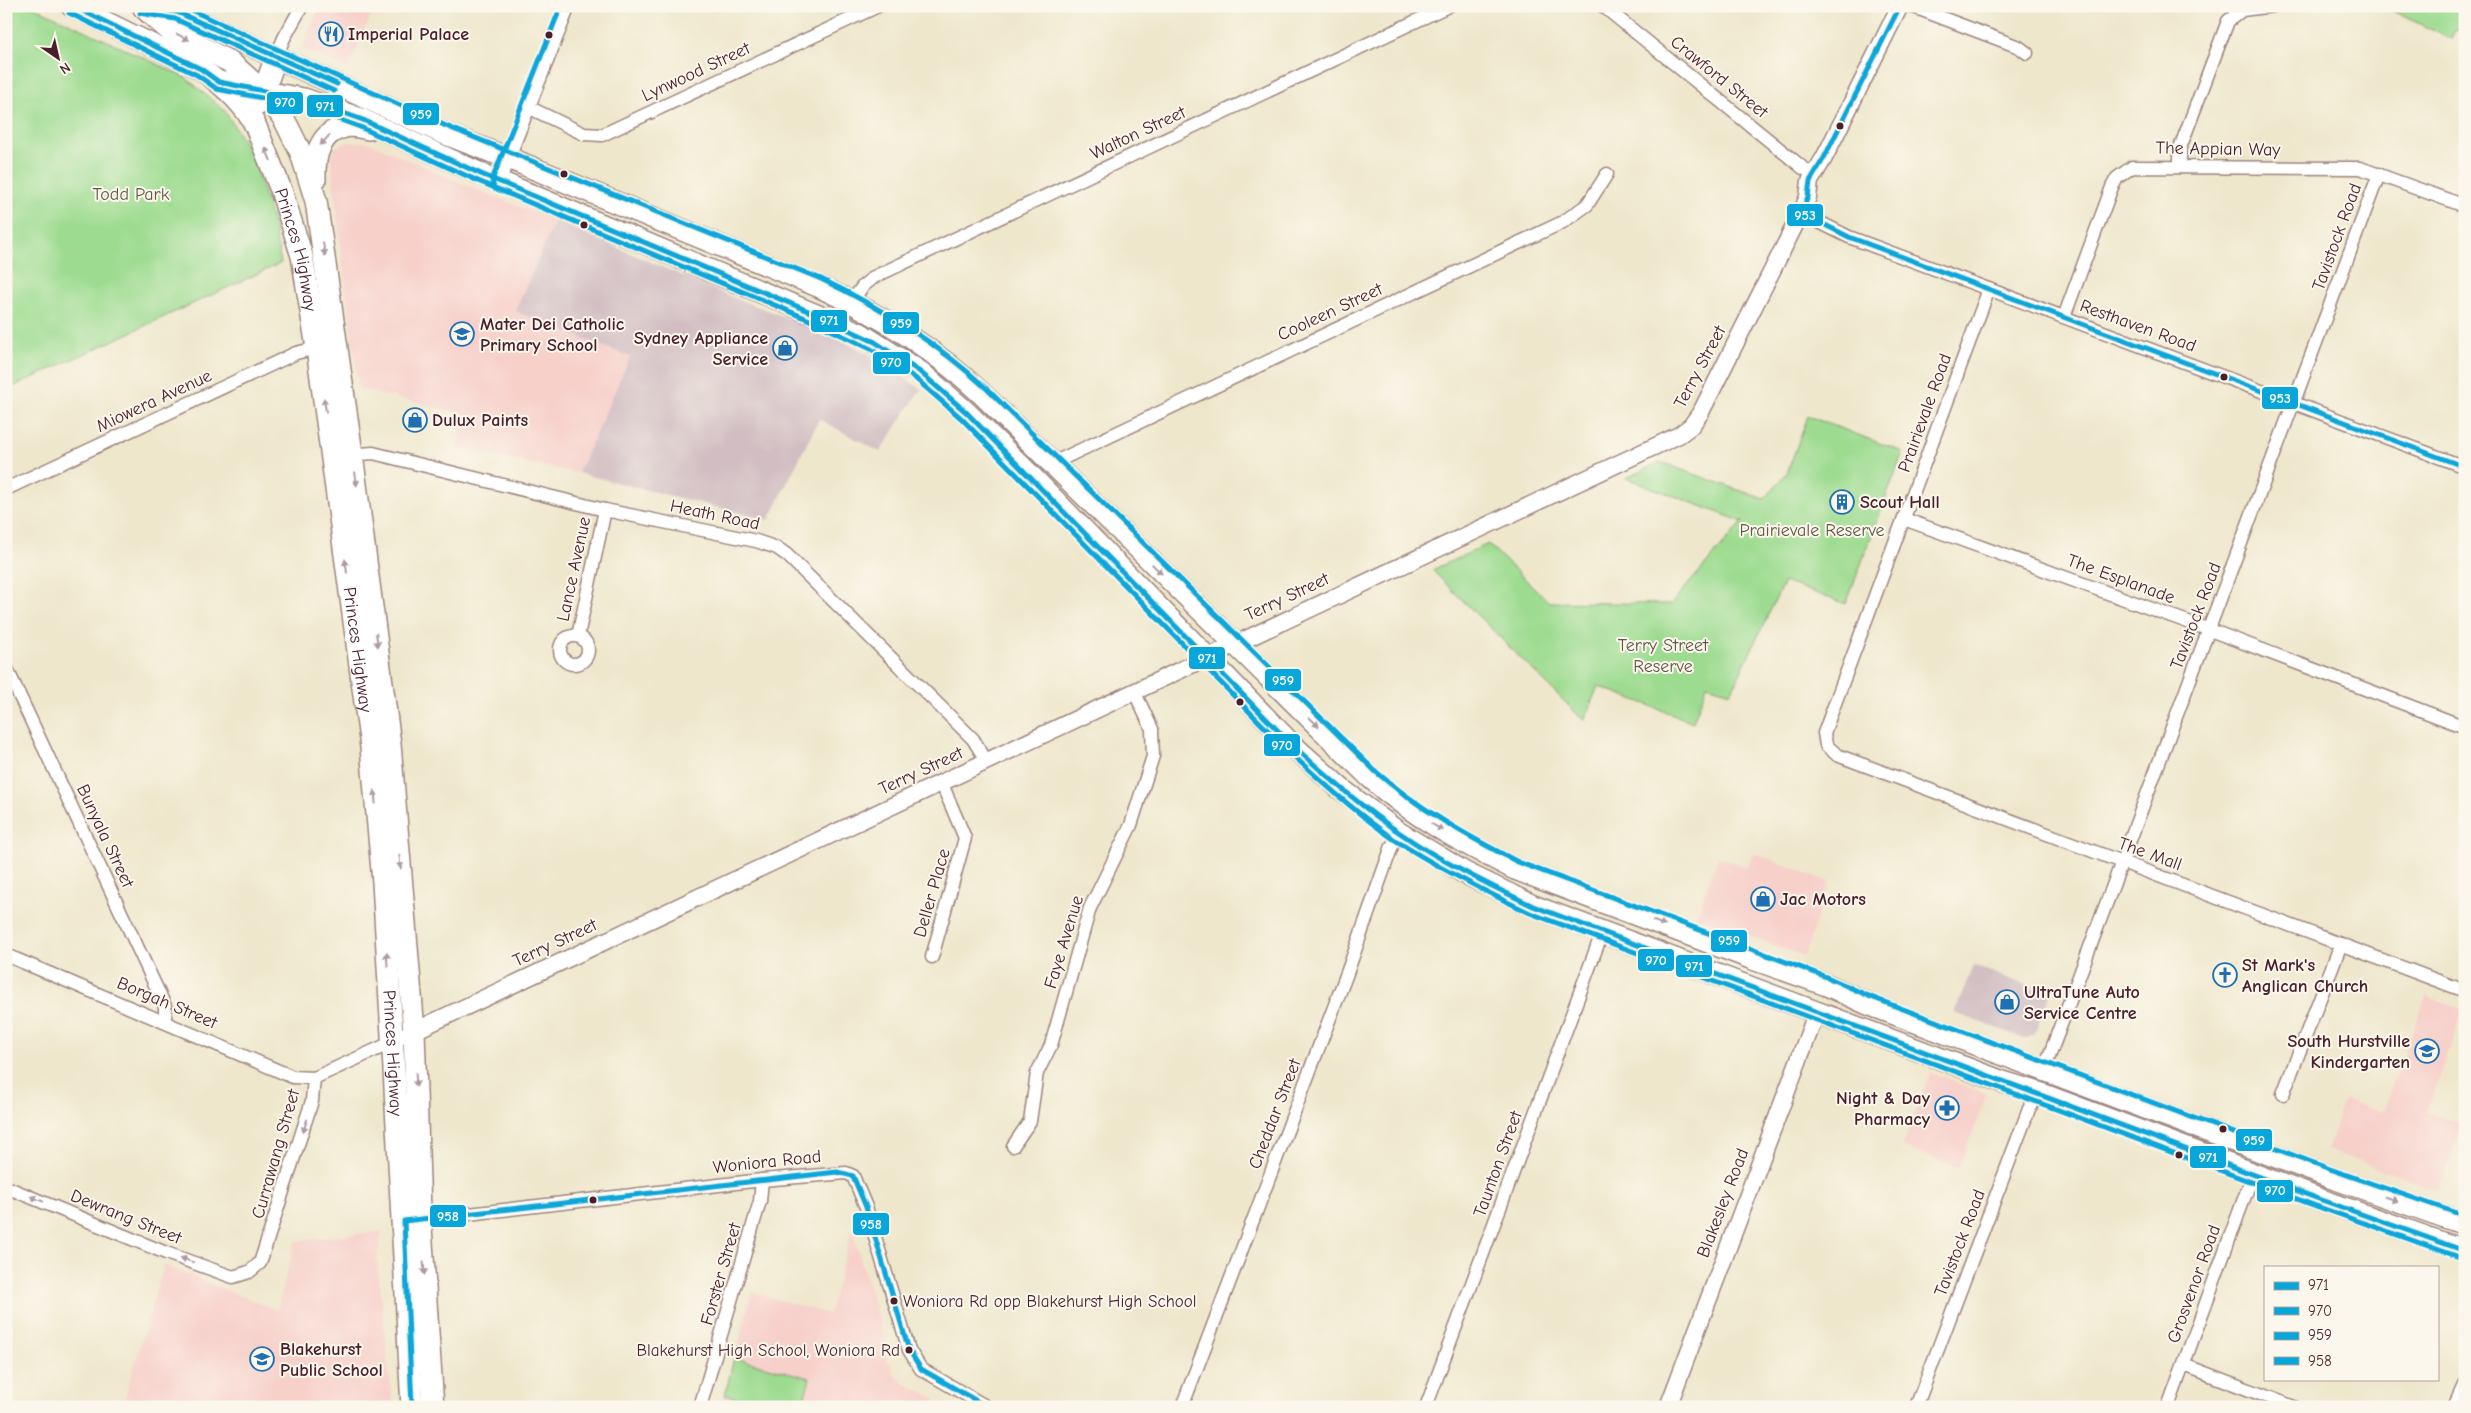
<svg xmlns="http://www.w3.org/2000/svg" width="2471" height="1413" font-family="'Comic Neue',sans-serif">
  <style>
    .built { fill: #f7d0ca }
    .industrial { fill: #d2bec2 }
    .green { fill: #9ddb90; stroke: #747d5e }
    .lines { fill: none; stroke-linecap: round; stroke-linejoin: round }
    .minor-casing { stroke: #9c837c; stroke-width: 15 }
    .tertiary-casing { stroke: #9c837c; stroke-width: 19 }
    .trunk-casing { stroke: #9c837c; stroke-width: 24 }
    .minor { stroke: #fff; stroke-width: 12 }
    .tertiary { stroke: #fff; stroke-width: 16 }
    .trunk { stroke: #fff; stroke-width: 21 }
    .bus-1-casing { stroke: #fbf7ec; stroke-width: 9 }
    .bus-2-casing { stroke: #fbf7ec; stroke-width: 9 }
    .bus-3-casing { stroke: #fbf7ec; stroke-width: 9 }
    .bus-4-casing { stroke: #fbf7ec; stroke-width: 9 }
    .bus-5-casing { stroke: #fbf7ec; stroke-width: 9 }
    .bus-1 { stroke: #07a6db; stroke-width: 5 }
    .bus-2 { stroke: #07a6db; stroke-width: 5 }
    .bus-3 { stroke: #07a6db; stroke-width: 5 }
    .bus-4 { stroke: #07a6db; stroke-width: 5 }
    .bus-5 { stroke: #07a6db; stroke-width: 5 }
    .oneway { fill: #ae9aa0 }
    .bus-dot { fill: #4a1f2b; stroke: #fbf7ec; stroke-width: 2 }
    .labels { text-anchor: middle; dominant-baseline: central; stroke-width: 4; stroke-linejoin: round; paint-order: stroke }
    .bus-label { font-size: 17px; fill: #4a1f2b; stroke: #fbf7ec; text-anchor: start }
    .poi-label { font-size: 18px; font-weight: bold; fill: #4a1f2b; stroke: #fbf7ec; text-anchor: start }
    .street-label { font-size: 18px; fill: #4a1f2b; stroke: #fbf7ec }
    .park-label { font-size: 18px; fill: #635749; stroke: #fbf7ec }
    .line-badge { stroke: #fbf7ec; stroke-width: 2 }
    .badge-label { font-size: 14px; text-anchor: middle; font-weight: bold; fill: #fff }
  </style>
  <rect width="100%" height="100%" fill="#fbf7ec"/>
  <filter id="ink" filterUnits="userSpaceOnUse"><feTurbulence type="fractalNoise" baseFrequency=".02" numOctaves="2"/><feDisplacementMap in="SourceGraphic" scale="10" xChannelSelector="R" yChannelSelector="G"/><feConvolveMatrix kernelMatrix="1 2 1 2 8 2 1 2 1" color-interpolation-filters="sRGB"/></filter>
  <filter id="wash" filterUnits="userSpaceOnUse"><feTurbulence type="fractalNoise" baseFrequency=".0096" numOctaves="4" result="noise"/><feDisplacementMap in="SourceGraphic" scale="20" xChannelSelector="R" yChannelSelector="G"/><feGaussianBlur stdDeviation="1.12" result="paint"/><feColorMatrix in="noise" values="0 0 0 0 0 0 0 0 0 0 0 0 0 0 0 0 0 1.4 0 .05"/><feComposite in="paint" operator="in"/></filter>
  <g filter="url(#wash)">
    <rect width="100%" height="100%" fill="#efe7cc"/>
    <!-- built -->
    <g class="built">
      <polygon points="320,6 375,6 348,69 301,48"/>
      <polygon points="347,142 368,142 456,181 555,221 515,311 630,357 578,473 457,448 465,414 359,389 339,237 331,158 335,148"/>
      <polygon points="1754,853 1830,882 1804,956 1696,916 1718,857 1747,867"/>
      <polygon points="2426,996 2464,1010 2427,1111 2463,1125 2438,1190 2327,1150 2344,1099 2382,1112"/>
      <polygon points="1930,1072 1987,1094 1959,1168 1902,1147"/>
      <polygon points="852,1230 888,1350 884,1352 888,1362 891,1362 894,1374 906,1384 936,1399 934,1407 721,1407 752,1292 829,1314"/>
      <polygon points="382,1231 377,1258 393,1407 122,1407 164,1265 277,1310 295,1241"/>
    </g>
    <!-- industrial -->
    <g class="industrial">
      <polygon points="555,221 730,296 822,331 867,353 921,389 880,452 819,419 769,520 578,473 630,357 515,311"/>
      <polygon points="1973,965 2050,994 2034,1034 2026,1039 1955,1013"/>
    </g>
    <!-- green -->
    <g class="green">
      <polygon points="6,6 32,6 185,77 225,111 251,154 272,218 281,263 6,390"/>
      <polygon points="2382,6 2465,6 2465,32 2455,30 2451,39"/>
      <polygon points="1808,416 1903,452 1846,604 1784,582 1731,692 1707,685 1693,722 1598,686 1584,721 1432,570 1488,544 1549,602 1671,604 1743,522 1626,478 1660,462 1764,499 1787,473"/>
      <polygon points="734,1358 810,1378 802,1407 771,1407 725,1395"/>
    </g>
  </g>
  <g filter="url(#ink)">
    <g class="lines">
      <!-- minor casing -->
      <g class="minor-casing">
        <g id="minor">
          <polyline points="1603,6 1803,168 1814,174"/>
          <polyline points="1911,6 2019,47 2027,53"/>
          <polyline points="276,57 284,38 302,6"/>
          <polyline points="528,107 584,134 602,135 878,6"/>
          <polyline points="2180,167 2180,148 2228,21 2242,10 2273,6"/>
          <polyline points="499,182 569,6"/>
          <polyline points="1801,213 1849,237 2465,467"/>
          <polyline points="1989,289 1824,733 1826,745 1837,755 2465,991"/>
          <polyline points="852,301 863,286 874,277 1448,6"/>
          <polyline points="2064,317 2112,187 2117,178 2132,167 2360,168 2465,206"/>
          <polyline points="347,455 373,453 605,510 756,541 777,548 787,555 973,739 987,762"/>
          <polyline points="1053,463 1563,222 1587,205 1607,174"/>
          <polyline points="6,489 296,353 317,348"/>
          <polyline points="1904,519 2210,630 2465,727"/>
          <circle cx="574" cy="650" r="14"/>
          <polyline points="578,636 605,510"/>
          <polyline points="6,667 165,1006 165,1021"/>
          <polyline points="6,955 293,1077 314,1078 393,1042"/>
          <polyline points="932,957 965,838 942,784"/>
          <polyline points="2044,1070 2379,174"/>
          <polyline points="2283,1094 2341,944"/>
          <polyline points="1013,1146 1030,1121 1037,1073 1051,1045 1090,908 1131,825 1153,756 1152,729 1135,693"/>
          <polyline points="6,1187 166,1253 233,1277 249,1272 260,1263 312,1101 314,1078"/>
          <polyline points="416,1220 762,1180 846,1173 853,1176 866,1207 909,1350 921,1369 987,1407"/>
          <polyline points="2184,1365 2294,1407"/>
          <polyline points="700,1407 760,1201 762,1180"/>
          <polyline points="1182,1407 1347,973 1392,846 1399,833"/>
          <polyline points="1426,1407 1602,933"/>
          <polyline points="1916,1407 2029,1109 2039,1093"/>
          <polyline points="2168,1407 2253,1174"/>
          <polyline points="2454,1407 2465,1383"/>
        </g>
      </g>
      <!-- tertiary casing -->
      <g class="tertiary-casing">
        <g id="tertiary">
          <polyline points="406,1035 1679,435 1691,426 1701,412 1801,213 1808,197 1810,181 1824,158 1900,6"/>
          <polyline points="1668,1407 1816,1014"/>
        </g>
      </g>
      <!-- trunk casing -->
      <g class="trunk-casing">
        <g id="trunk">
          <path id="s1" d="M 72,6 L 201,69 C 222,84 245,104 256,127 L 281,190 L 302,256 L 317,348 L 371,747 L 383,882 L 394,1069 L 412,1407"/>
          <polyline points="144,8 170,31 230,62 265,93 284,119 301,153 316,201 352,454 390,744 414,1031 420,1212 433,1407"/>
          <path d="M 145,8 L 177,12 L 443,133 L 523,164 L 818,286 C 879,314 933,348 982,394 L 1370,777 C 1413,816 1463,843 1515,869 L 1753,959 L 1827,985 L 1868,1004 L 2327,1176 L 2465,1224"/>
          <polyline points="219,82 241,88 304,99 363,120 481,174 861,334 920,372 966,412 1031,476 1291,744 1341,789 1399,833 1465,873 1533,906 2003,1082 2039,1093 2319,1199 2465,1251"/>
          <polyline points="259,104 276,57"/>
          <path d="M 315,180 C 314,158 319,132 345,127 C 352,125 362,128 369,129"/>
        </g>
      </g>
      <!-- minor -->
      <use href="#minor" class="minor"/>
      <!-- tertiary -->
      <use href="#tertiary" class="tertiary"/>
      <!-- trunk -->
      <use href="#trunk" class="trunk"/>
      <!-- bus-1 casing -->
      <g class="bus-1-casing">
        <g id="bus-1">
          <path d="M 73,6 L 201,69 L 219,82 L 304,99 L 363,120 L 481,174 L 806,310 L 875,342 L 920,372 L 966,412 L 1291,744 C 1326,775 1361,807 1400,833 C 1442,862 1487,884 1533,906 L 2319,1199 L 2465,1251"/>
          <polyline points="142,6 177,12 337,84"/>
        </g>
      </g>
      <!-- bus-2 casing -->
      <g class="bus-2-casing">
        <g id="bus-2">
          <path d="M 69,13 L 197,75 L 217,89 L 302,106 L 360,127 L 478,181 L 803,317 L 871,349 L 915,378 L 961,418 L 1286,749 C 1321,781 1356,813 1395,840 C 1438,868 1484,891 1530,913 L 2316,1206 L 2462,1258"/>
          <polyline points="140,13 175,19 334,91"/>
        </g>
      </g>
      <!-- bus-3 casing -->
      <g class="bus-3-casing">
        <g id="bus-3">
          <path d="M 182,6 L 446,126 L 821,279 C 882,308 937,343 987,389 L 1375,771 C 1419,809 1467,836 1518,862 L 1829,978 L 1871,997 L 2330,1169 L 2465,1216"/>
          <polyline points="509,194 494,188 492,180 561,6"/>
        </g>
      </g>
      <!-- bus-4 casing -->
      <g class="bus-4-casing">
        <polyline id="bus-4" points="412,1407 404,1221 837,1172 853,1176 866,1207 909,1350 921,1369 987,1407"/>
      </g>
      <!-- bus-5 casing -->
      <g class="bus-5-casing">
        <polyline id="bus-5" points="1900,6 1824,158 1810,181 1808,197 1801,213 1849,237 2465,467"/>
      </g>
      <!-- bus-1 -->
      <use href="#bus-1" class="bus-1"/>
      <!-- bus-2 -->
      <use href="#bus-2" class="bus-2"/>
      <!-- bus-3 -->
      <use href="#bus-3" class="bus-3"/>
      <!-- bus-4 -->
      <use href="#bus-4" class="bus-4"/>
      <!-- bus-5 -->
      <use href="#bus-5" class="bus-5"/>
    </g>
    <!-- one-way arrows -->
    <defs><path id="oneway-solid" d="M-6-.8H1V-3.2L6.5 0L1 3.2V.8H-6Z" transform="scale(1.25)"/></defs>
    <g class="oneway">
      <use href="#oneway-solid" transform="translate(183 37) rotate(26)"/>
      <use href="#oneway-solid" transform="translate(325 140) rotate(133)"/>
      <use href="#oneway-solid" transform="translate(268 154) rotate(-113)"/>
      <use href="#oneway-solid" transform="translate(324 249) rotate(82)"/>
      <use href="#oneway-solid" transform="translate(325 405) rotate(-98)"/>
      <use href="#oneway-solid" transform="translate(356 479) rotate(83)"/>
      <use href="#oneway-solid" transform="translate(346 566) rotate(-98)"/>
      <use href="#oneway-solid" transform="translate(1157 569) rotate(45)"/>
      <use href="#oneway-solid" transform="translate(377 640) rotate(83)"/>
      <use href="#oneway-solid" transform="translate(1314 722) rotate(44)"/>
      <use href="#oneway-solid" transform="translate(375 797) rotate(-95)"/>
      <use href="#oneway-solid" transform="translate(1437 827) rotate(30)"/>
      <use href="#oneway-solid" transform="translate(400 862) rotate(85)"/>
      <use href="#oneway-solid" transform="translate(1659 923) rotate(21)"/>
      <use href="#oneway-solid" transform="translate(387 959) rotate(-94)"/>
      <use href="#oneway-solid" transform="translate(416 1080) rotate(88)"/>
      <use href="#oneway-solid" transform="translate(305 1126) rotate(107)"/>
      <use href="#oneway-solid" transform="translate(37 1199) rotate(-158)"/>
      <use href="#oneway-solid" transform="translate(2391 1199) rotate(19)"/>
      <use href="#oneway-solid" transform="translate(187 1260) rotate(-160)"/>
      <use href="#oneway-solid" transform="translate(424 1268) rotate(86)"/>
    </g>
  </g>
  <!-- icons -->
  <defs>
    <g id="restaurant-ring" transform="scale(1.25)"><circle r="9.5" fill="#fbf7ec" stroke="#1f6fb2" stroke-width="1.5"/><path d="M-5-6h1v4h1v-4h1v4h1v-4h1v5L-1.5 .5V6h-2V.5L-5-1ZM5-6V6H3V1.5H1.5Q1.5-4 5-6Z" fill="#1f6fb2"/></g>
    <g id="school-ring" transform="scale(1.25)"><circle r="9.5" fill="#fbf7ec" stroke="#1f6fb2" stroke-width="1.5"/><path d="M0-5L7-2L0 1L-7-2ZM-4 1L0 2.5L4 1V4Q0 6-4 4Z" fill="#1f6fb2"/></g>
    <g id="shop-ring" transform="scale(1.25)"><circle r="9.5" fill="#fbf7ec" stroke="#1f6fb2" stroke-width="1.5"/><path d="M-5-2.5h2.3a2.7 3.5 0 0 1 5.4 0H5L5.5 6h-11ZM-1.5-2.5h3a1.5 2.3 0 0 0-3 0Z" fill="#1f6fb2"/></g>
    <g id="building-ring" transform="scale(1.25)"><circle r="9.5" fill="#fbf7ec" stroke="#1f6fb2" stroke-width="1.5"/><path d="M-4-6H4V6H1V3H-1V6H-4ZM-2.5-4.3h1.7v1.8h-1.7ZM.8-4.3h1.7v1.8H.8ZM-2.5-1h1.7V.8h-1.7ZM.8-1h1.7V.8H.8Z" fill="#1f6fb2"/></g>
    <g id="church-ring" transform="scale(1.25)"><circle r="9.5" fill="#fbf7ec" stroke="#1f6fb2" stroke-width="1.5"/><path d="M-1.2-6h2.4v3.5h3.3v2.4h-3.3V6h-2.4V-.1h-3.3v-2.4h3.3Z" fill="#1f6fb2"/></g>
    <g id="pharmacy-ring" transform="scale(1.25)"><circle r="9.5" fill="#fbf7ec" stroke="#1f6fb2" stroke-width="1.5"/><path d="M-2-6h4v4h4v4h-4v4h-4v-4h-4v-4h4Z" fill="#1f6fb2"/></g>
  </defs>
  <g fill-rule="evenodd">
    <use href="#restaurant-ring" x="331" y="34"/>
    <use href="#school-ring" x="462" y="334"/>
    <use href="#shop-ring" x="785" y="348"/>
    <use href="#shop-ring" x="415" y="420"/>
    <use href="#building-ring" x="1842" y="502"/>
    <use href="#shop-ring" x="1763" y="899"/>
    <use href="#church-ring" x="2225" y="975"/>
    <use href="#shop-ring" x="2007" y="1002"/>
    <use href="#school-ring" x="2427" y="1051"/>
    <use href="#pharmacy-ring" x="1947" y="1108"/>
    <use href="#school-ring" x="262" y="1359"/>
  </g>
  <!-- markers -->
  <g class="bus-dot">
    <circle cx="549" cy="35" r="4.5"/>
    <circle cx="1840" cy="126" r="4.5"/>
    <circle cx="564" cy="174" r="4.5"/>
    <circle cx="584" cy="225" r="4.5"/>
    <circle cx="2224" cy="377" r="4.5"/>
    <circle cx="1240" cy="702" r="4.5"/>
    <circle cx="2223" cy="1129" r="4.5"/>
    <circle cx="2179" cy="1155" r="4.5"/>
    <circle cx="593" cy="1200" r="4.5"/>
    <circle cx="894" cy="1301" r="4.5"/>
    <circle cx="909" cy="1350" r="4.5"/>
  </g>
  <g class="labels">
    <!-- bus labels -->
    <g class="bus-label">
      <text x="903" y="1301">Woniora Rd opp Blakehurst High School</text>
      <text x="900" y="1350" text-anchor="end">Blakehurst High School, Woniora Rd</text>
    </g>
    <!-- poi labels -->
    <g class="poi-label">
      <text x="348" y="34">Imperial Palace</text>
      <text x="480" y="324">Mater Dei Catholic<tspan x="480" dy="21">Primary School</tspan></text>
      <text x="768" y="338" text-anchor="end">Sydney Appliance<tspan x="768" dy="21">Service</tspan></text>
      <text x="432" y="420">Dulux Paints</text>
      <text x="1860" y="502">Scout Hall</text>
      <text x="1780" y="899">Jac Motors</text>
      <text x="2242" y="965">St Mark's<tspan x="2242" dy="21">Anglican Church</tspan></text>
      <text x="2024" y="992">UltraTune Auto<tspan x="2024" dy="21">Service Centre</tspan></text>
      <text x="2410" y="1041" text-anchor="end">South Hurstville<tspan x="2410" dy="21">Kindergarten</tspan></text>
      <text x="1930" y="1098" text-anchor="end">Night &amp; Day<tspan x="1930" dy="21">Pharmacy</tspan></text>
      <text x="280" y="1349">Blakehurst<tspan x="280" dy="21">Public School</tspan></text>
    </g>
    <!-- street labels -->
    <g class="street-label">
      <text transform="translate(696 72) rotate(-25)">Lynwood Street</text>
      <text transform="translate(1719 77) rotate(39)">Crawford Street</text>
      <text transform="translate(1138 133) rotate(-25)">Walton Street</text>
      <text transform="translate(2218 149) rotate(1)">The Appian Way</text>
      <text transform="translate(2337 237) rotate(-70)">Tavistock Road</text>
      <text stroke="none"><textPath href="#s1" startOffset="354">Princes Highway</textPath></text>
      <text transform="translate(1330 312) rotate(-25)">Cooleen Street</text>
      <text transform="translate(2138 326) rotate(20)">Resthaven Road</text>
      <text transform="translate(1700 367) rotate(-62)">Terry Street</text>
      <text transform="translate(154 401) rotate(-25)">Miowera Avenue</text>
      <text transform="translate(1925 413) rotate(-70)">Prairievale Road</text>
      <text transform="translate(715 515) rotate(12)">Heath Road</text>
      <text transform="translate(574 569) rotate(-78)">Lance Avenue</text>
      <text transform="translate(2121 579) rotate(20)">The Esplanade</text>
      <text transform="translate(1287 597) rotate(-25)">Terry Street</text>
      <text transform="translate(2196 616) rotate(-69)">Tavistock Road</text>
      <text stroke="none"><textPath href="#s1" startOffset="759">Princes Highway</textPath></text>
      <text transform="translate(921 771) rotate(-25)">Terry Street</text>
      <text transform="translate(105 836) rotate(65)">Bunyala Street</text>
      <text transform="translate(2150 854) rotate(20)">The Mall</text>
      <text transform="translate(932 893) rotate(-74)">Deller Place</text>
      <text transform="translate(1064 942) rotate(-73)">Faye Avenue</text>
      <text transform="translate(555 943) rotate(-25)">Terry Street</text>
      <text transform="translate(167 1003) rotate(23)">Borgah Street</text>
      <text stroke="none"><textPath href="#s1" startOffset="1164">Princes Highway</textPath></text>
      <text transform="translate(1275 1114) rotate(-69)">Cheddar Street</text>
      <text transform="translate(276 1154) rotate(-74)">Currawang Street</text>
      <text transform="translate(767 1162) rotate(-6)">Woniora Road</text>
      <text transform="translate(1498 1164) rotate(-70)">Taunton Street</text>
      <text transform="translate(1723 1203) rotate(-69)">Blakesley Road</text>
      <text transform="translate(126 1217) rotate(22)">Dewrang Street</text>
      <text transform="translate(1960 1243) rotate(-69)">Tavistock Road</text>
      <text transform="translate(721 1274) rotate(-74)">Forster Street</text>
      <text transform="translate(2194 1284) rotate(-70)">Grosvenor Road</text>
    </g>
    <!-- park labels -->
    <g class="park-label">
      <text x="131" y="194">Todd Park</text>
      <text x="1812" y="530">Prairievale Reserve</text>
      <text x="1663" y="645">Terry Street<tspan x="1663" dy="21">Reserve</tspan></text>
    </g>
  </g>
  <g class="line-badge">
    <rect x="266" y="91" width="38" height="24" rx="5" fill="#07a6db"/>
    <rect x="306" y="94" width="38" height="24" rx="5" fill="#07a6db"/>
    <rect x="402" y="102" width="38" height="24" rx="5" fill="#07a6db"/>
    <rect x="1786" y="203" width="38" height="24" rx="5" fill="#07a6db"/>
    <rect x="810" y="309" width="38" height="24" rx="5" fill="#07a6db"/>
    <rect x="882" y="311" width="38" height="24" rx="5" fill="#07a6db"/>
    <rect x="872" y="351" width="39" height="24" rx="5" fill="#07a6db"/>
    <rect x="2261" y="386" width="38" height="24" rx="5" fill="#07a6db"/>
    <rect x="1188" y="646" width="38" height="24" rx="5" fill="#07a6db"/>
    <rect x="1264" y="668" width="38" height="24" rx="5" fill="#07a6db"/>
    <rect x="1263" y="733" width="38" height="24" rx="5" fill="#07a6db"/>
    <rect x="1710" y="929" width="38" height="24" rx="5" fill="#07a6db"/>
    <rect x="1637" y="948" width="38" height="24" rx="5" fill="#07a6db"/>
    <rect x="1675" y="954" width="38" height="24" rx="5" fill="#07a6db"/>
    <rect x="2235" y="1128" width="38" height="24" rx="5" fill="#07a6db"/>
    <rect x="2189" y="1145" width="38" height="24" rx="5" fill="#07a6db"/>
    <rect x="2256" y="1179" width="38" height="24" rx="5" fill="#07a6db"/>
    <rect x="429" y="1204" width="38" height="24" rx="5" fill="#07a6db"/>
    <rect x="852" y="1212" width="38" height="24" rx="5" fill="#07a6db"/>
  </g>
  <g class="badge-label">
    <text x="285" y="107">970</text>
    <text x="325" y="111">971</text>
    <text x="421" y="119">959</text>
    <text x="1805" y="220">953</text>
    <text x="829" y="325">971</text>
    <text x="901" y="328">959</text>
    <text x="891" y="367">970</text>
    <text x="2280" y="403">953</text>
    <text x="1207" y="663">971</text>
    <text x="1283" y="685">959</text>
    <text x="1282" y="750">970</text>
    <text x="1729" y="945">959</text>
    <text x="1656" y="965">970</text>
    <text x="1694" y="971">971</text>
    <text x="2254" y="1145">959</text>
    <text x="2208" y="1162">971</text>
    <text x="2275" y="1195">970</text>
    <text x="448" y="1221">958</text>
    <text x="871" y="1229">958</text>
  </g>
  <!-- margin -->
  <rect width="2471" height="1413" fill="none" stroke="#fbf7ec" stroke-width="25"/>
  <!-- legend -->
  <rect x="2264" y="1266" width="175" height="115" fill="#fbf7ec" stroke="#b4a19f"/>
  <rect x="2274" y="1282" width="25" height="8" fill="#07a6db" stroke="#b4a19f"/>
  <text x="2308" y="1290" font-size="15" fill="#4a1f2b">971</text>
  <rect x="2274" y="1307" width="25" height="8" fill="#07a6db" stroke="#b4a19f"/>
  <text x="2308" y="1316" font-size="15" fill="#4a1f2b">970</text>
  <rect x="2274" y="1332" width="25" height="8" fill="#07a6db" stroke="#b4a19f"/>
  <text x="2308" y="1340" font-size="15" fill="#4a1f2b">959</text>
  <rect x="2274" y="1357" width="25" height="8" fill="#07a6db" stroke="#b4a19f"/>
  <text x="2308" y="1366" font-size="15" fill="#4a1f2b">958</text>
  <!-- north arrow -->
  <g transform="translate(58 58) rotate(146)" stroke="#fbf7ec" stroke-width="4" paint-order="stroke">
  <path d="M0-4L9 19L0 12L-9 19Z" fill="#4a1f2b"/>
  <text y="-8" font-size="14" font-weight="bold" text-anchor="middle" fill="#4a1f2b">N</text>
  </g>
</svg>
